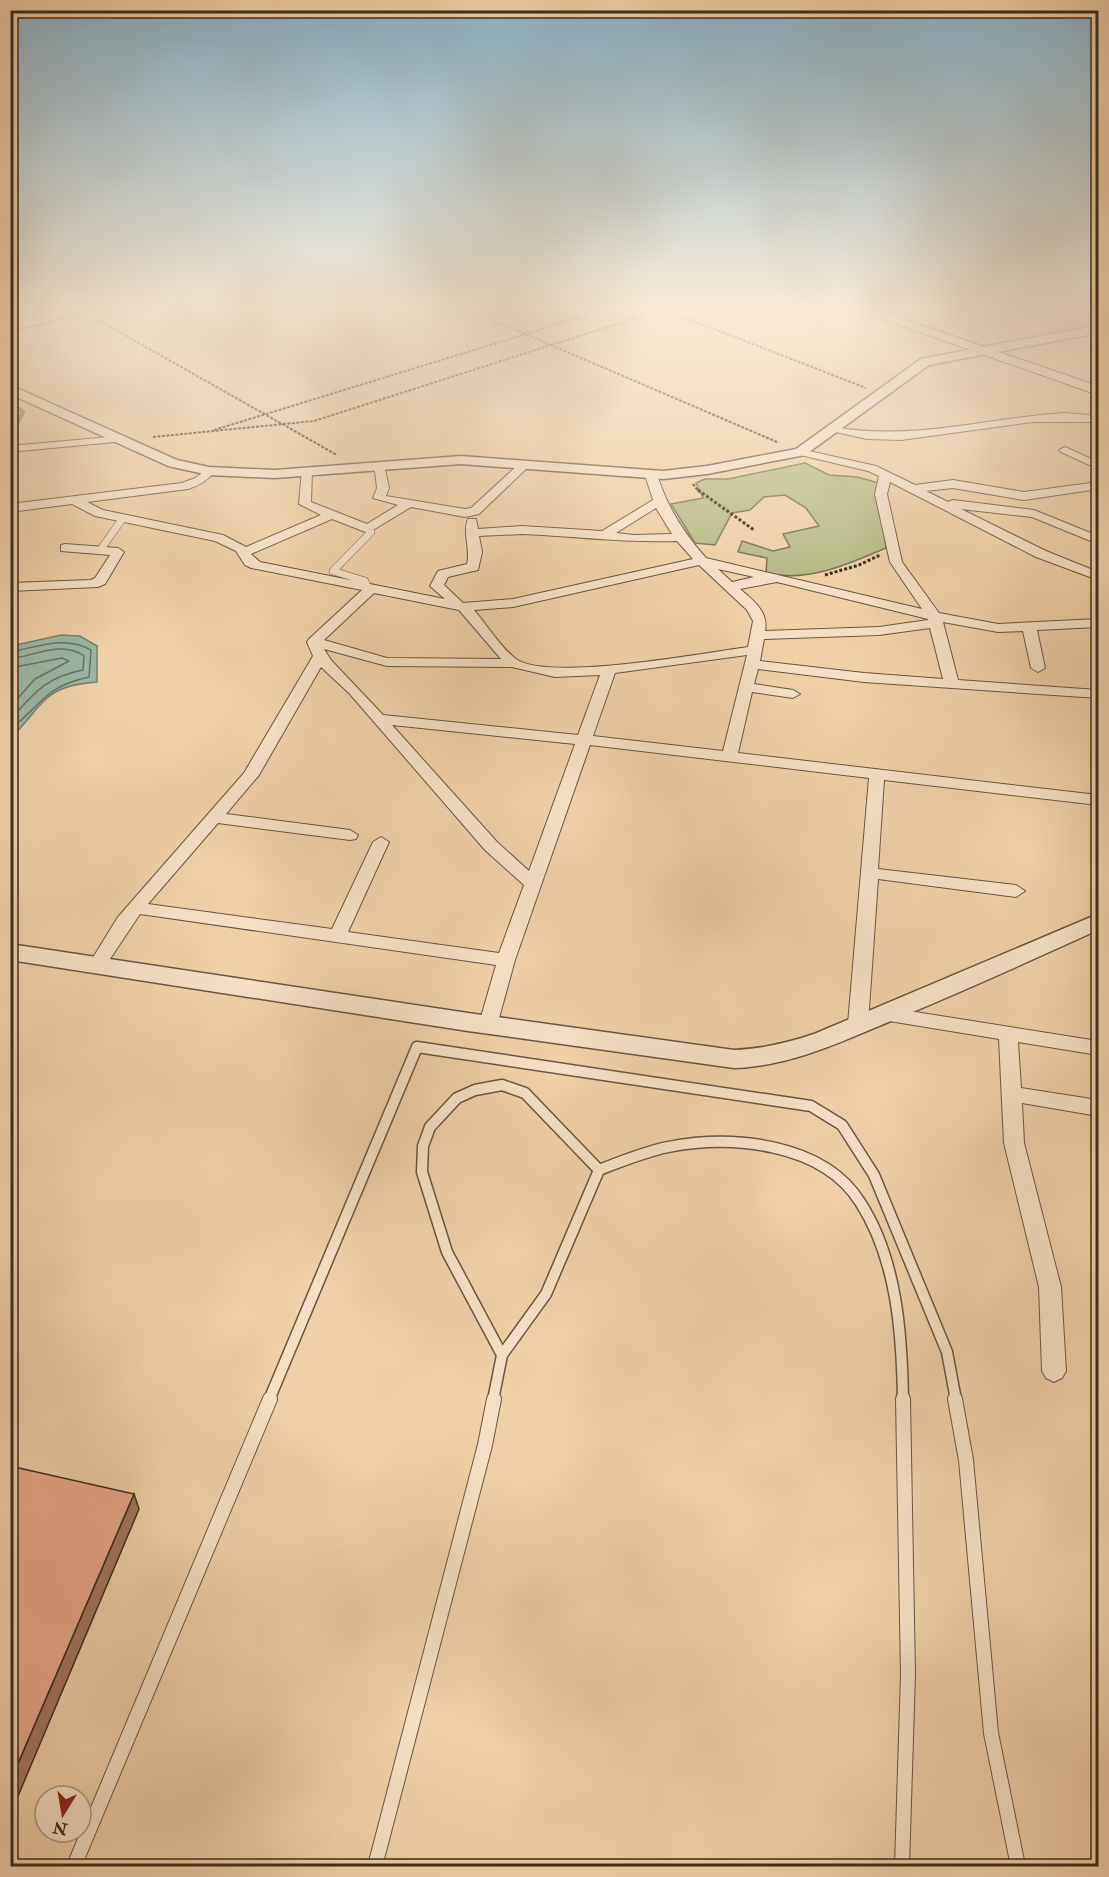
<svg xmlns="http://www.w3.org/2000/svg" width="1109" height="1877" font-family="'IM FELL Double Pica',serif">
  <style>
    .green { fill: #b8bb88; stroke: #7a7454; stroke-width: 1.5 }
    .water { fill: #9ab7a6; stroke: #748071; stroke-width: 1.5 }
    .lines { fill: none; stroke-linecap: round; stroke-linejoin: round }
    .shore { stroke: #6a7264; stroke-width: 1.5 }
    .stream { stroke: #748071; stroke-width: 4 }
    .service-far2-casing { stroke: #685642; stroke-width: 8 }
    .service-far1-casing { stroke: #685642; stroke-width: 13 }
    .service-casing { stroke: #685642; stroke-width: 16 }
    .minor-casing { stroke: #685642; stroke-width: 2 }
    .tertiary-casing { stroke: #685642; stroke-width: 3 }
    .secondary-casing { stroke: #3b2d21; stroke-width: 2 }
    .path-far1 { stroke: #3b2d21; stroke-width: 2; stroke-dasharray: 3 1.5; stroke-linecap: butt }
    .path { stroke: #3b2d21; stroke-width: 3; stroke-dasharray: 3 2; stroke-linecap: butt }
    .service-far2 { stroke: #f5e0c6; stroke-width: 7 }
    .service-far1 { stroke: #f5e0c6; stroke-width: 10 }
    .service { stroke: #f5e0c6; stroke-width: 14 }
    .minor { fill: #f5e0c6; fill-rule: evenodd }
    .tertiary { fill: #f5e0c6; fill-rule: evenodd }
    .secondary { fill: #f5e0c6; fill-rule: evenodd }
    .shaded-wall { fill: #a2755e; stroke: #3b2d21; stroke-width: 1.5 }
    .building { fill: #e8a787; stroke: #3b2d21; stroke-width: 1.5 }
  </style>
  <rect width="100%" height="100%" fill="#efd0a7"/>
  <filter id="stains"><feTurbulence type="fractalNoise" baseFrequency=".00333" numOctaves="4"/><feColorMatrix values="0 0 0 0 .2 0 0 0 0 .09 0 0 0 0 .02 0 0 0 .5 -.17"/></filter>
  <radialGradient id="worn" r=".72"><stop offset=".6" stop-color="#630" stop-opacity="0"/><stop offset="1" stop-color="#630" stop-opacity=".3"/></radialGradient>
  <!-- green -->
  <path class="green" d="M 805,463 L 829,475 L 857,477 L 879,483 L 886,548 C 848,564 808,583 766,573 L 767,558 L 738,552 L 742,541 L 773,551 L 790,547 L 783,534 L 819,526 L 806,508 L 785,495 L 764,497 L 750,510 L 732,513 L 715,545 L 695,543 L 671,504 L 703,498 L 696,483 L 705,479 L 728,479 Z"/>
  <!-- water -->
  <path class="water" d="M 61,635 L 80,636 L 97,646 L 97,682 C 81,684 65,685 51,695 C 35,706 27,725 11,736 L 11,646 Z"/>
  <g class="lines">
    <!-- shore -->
    <g class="shore">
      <path d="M 10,652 C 38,647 64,635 91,650 L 89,677 C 43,687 44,704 10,729"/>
      <path d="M 10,659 C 34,656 62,640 84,656 L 83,670 C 46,677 34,693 10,720"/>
      <polyline points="10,668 62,658 69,661 35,679 10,707"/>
    </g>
    <!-- stream -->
    <g class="stream">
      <polyline points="647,306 655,309"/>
      <polyline points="10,315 33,306"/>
      <polyline points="10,401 23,412 10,437"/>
    </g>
    <!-- service-far2 casing -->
    <g class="service-far2-casing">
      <g id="service-far2">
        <polyline points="101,549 123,518"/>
        <polyline points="367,586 365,581 333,571 371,532 368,529"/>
      </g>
    </g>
    <!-- service-far1 casing -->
    <g class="service-far1-casing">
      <g id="service-far1">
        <polyline points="502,1355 447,1252 422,1172 423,1146 430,1127 457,1098 475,1090 502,1085 525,1093 599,1170"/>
        <polyline points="269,1400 417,1047 811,1106 842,1125 874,1175 947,1352 956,1400"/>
        <path d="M 493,1400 L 502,1355 L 546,1294 L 599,1170 C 622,1161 644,1152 668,1147 C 731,1135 822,1142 860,1202 C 897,1259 902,1334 903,1400"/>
      </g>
    </g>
    <!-- service casing -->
    <g class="service-casing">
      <g id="service">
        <polyline points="955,1399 966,1460 991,1733 1018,1866"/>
        <polyline points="74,1866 270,1399"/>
        <polyline points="375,1866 485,1445 494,1399"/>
        <polyline points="902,1866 908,1674 903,1399"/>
      </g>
    </g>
    <!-- minor casing -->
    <g class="minor-casing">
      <g id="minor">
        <polygon points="10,306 19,306 10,310"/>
        <path d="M 1065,413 L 1098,416 L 1098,422 L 1033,422 L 901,440 L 867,439 L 827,430 L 833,427 C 916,441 983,418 1065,413 Z"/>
        <polygon points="121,436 125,437 125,441 10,452 10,446"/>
        <polygon points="1065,447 1098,462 1098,469 1061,452 1059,450"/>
        <path d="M 800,449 L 876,466 L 915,485 L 953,480 L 1024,492 L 1098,482 L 1098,489 L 1024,500 L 953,488 L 926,491 L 948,502 L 953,500 L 1034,510 L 1098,536 L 1098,544 L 1032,517 L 961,509 L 1046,551 L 1098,572 L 1098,580 L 1036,557 L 890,482 L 887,494 L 902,562 L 939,613 L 998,624 L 1098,619 L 1098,627 L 1037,630 L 1045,668 L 1038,672 L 1031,668 L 1023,631 L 998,632 L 943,622 L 958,680 L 1098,690 L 1098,698 L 864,682 L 758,669 L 754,684 L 793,690 L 800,694 L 793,698 L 752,692 L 738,753 L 1098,795 L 1098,805 L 884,780 L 878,869 L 1016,885 L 1025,891 L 1016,897 L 878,879 L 868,1024 L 865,1029 L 851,1029 L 848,1024 L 869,778 L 590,745 L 515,960 L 496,1029 L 482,1029 L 479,1024 L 496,965 L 140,914 L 104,968 L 92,968 L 89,964 L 118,917 L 244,773 L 313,656 L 307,642 L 309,639 L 362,590 L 251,568 L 245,565 L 236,551 L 215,541 L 95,516 L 72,504 L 10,512 L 10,504 L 182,483 L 195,478 L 209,468 L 215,471 C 207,481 200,485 188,489 L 87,502 L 103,510 L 223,535 L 246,547 L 321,515 L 299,504 L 302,469 L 312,471 L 311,502 L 367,524 L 398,505 L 373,498 L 377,488 L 374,463 L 384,465 L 389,488 L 386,496 L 465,509 L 471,508 L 520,463 L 528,463 L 528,467 L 479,514 L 465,517 L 411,507 L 368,533 L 332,519 L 251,554 L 260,562 L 445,599 L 430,586 L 438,571 L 467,564 C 471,549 462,533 468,519 L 476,519 L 478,529 L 522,526 L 602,531 L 653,500 L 645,475 L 651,471 L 657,475 C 668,508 683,532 706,558 L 922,609 L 890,562 L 875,494 L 879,476 L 868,471 L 796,454 L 794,452 ZM 656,508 L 672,534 L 634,535 L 616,533 ZM 522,534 C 574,536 624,543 677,541 L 693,559 L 513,599 L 463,603 L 444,585 L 448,577 L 478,570 L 482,552 L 479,536 ZM 699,565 L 747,610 L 753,621 L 748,647 C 705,653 548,682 516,659 C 502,649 486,624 474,610 L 513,607 ZM 718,569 L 754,577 L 732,582 ZM 777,582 L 928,619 L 928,620 L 879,627 L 765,631 C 769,612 753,600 740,589 ZM 374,593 L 459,610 L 501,659 L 387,658 L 324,640 ZM 930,628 L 943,679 L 864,673 L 760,661 L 764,639 L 879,635 ZM 324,649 L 387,666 L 512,667 L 555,677 L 600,675 L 578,735 L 383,715 L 331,660 ZM 747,655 L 723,751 L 593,736 L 615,673 ZM 321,667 L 349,693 L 485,850 L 524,885 L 499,953 L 348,932 L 389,842 L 381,837 L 373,842 L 332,929 L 148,904 L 218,823 L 350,840 L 356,839 L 358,835 L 350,830 L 226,814 L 259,775 ZM 392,725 L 575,744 L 529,871 L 497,842 Z"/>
        <polygon points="65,544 118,548 124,552 105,584 98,587 10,591 10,583 91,580 95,578 110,555 61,551 61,545"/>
        <polygon points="884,1007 1098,1041 1098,1055 1018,1042 1021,1088 1098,1100 1098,1116 1022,1103 1024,1143 1061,1287 1066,1371 1062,1378 1054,1382 1046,1378 1042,1371 1039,1287 1004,1143 999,1039 877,1019 874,1014 877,1009"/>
      </g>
    </g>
    <!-- tertiary casing -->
    <g class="tertiary-casing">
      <g id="tertiary">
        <polygon points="1098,325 1098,333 929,365 805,455 707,474 663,479 461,464 275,478 209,475 168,466 10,394 10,385 177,460 209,467 275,470 461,456 663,471 707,466 796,449 921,359"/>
        <path d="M 1098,914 L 1098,930 C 1032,960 966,990 898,1018 C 845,1040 793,1066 734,1068 L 468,1031 L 10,960 L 10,944 L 468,1013 L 734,1050 C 762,1049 787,1043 814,1034 Z"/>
      </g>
    </g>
    <!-- secondary casing -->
    <g class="secondary-casing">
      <g id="secondary">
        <polygon points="77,306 100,306 98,309 10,331 10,323"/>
        <polygon points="846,306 866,306 1098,386 1098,395"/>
      </g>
    </g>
    <!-- path-far1 -->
    <g class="path-far1">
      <polyline points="460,306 777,442"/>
      <polyline points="655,306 866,388"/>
      <polyline points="98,320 337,455"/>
      <polyline points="10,411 10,416"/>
      <polyline points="214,430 617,306"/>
      <polyline points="153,437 314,421 673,306"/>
      <polyline points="693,484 699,492"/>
    </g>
    <!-- path -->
    <g class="path">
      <polyline points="698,490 754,530"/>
      <polyline points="825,575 859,565 880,555"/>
    </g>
    <!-- service-far2 -->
    <use href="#service-far2" class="service-far2"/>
    <!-- service-far1 -->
    <use href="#service-far1" class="service-far1"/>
    <!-- service -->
    <use href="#service" class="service"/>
    <!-- minor -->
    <use href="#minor" class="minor"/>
    <!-- tertiary -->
    <use href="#tertiary" class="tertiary"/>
    <!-- secondary -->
    <use href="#secondary" class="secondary"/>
  </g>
  <!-- shaded-wall -->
  <polygon class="shaded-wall" points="134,1494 139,1509 10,1815 10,1782"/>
  <!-- building -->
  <g class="building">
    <polygon points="10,1466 134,1494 10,1782"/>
    <polygon points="582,1860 610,1866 581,1866"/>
  </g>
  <!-- sky -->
  <linearGradient id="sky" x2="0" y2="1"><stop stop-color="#89b5ce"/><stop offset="0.54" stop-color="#f8ead7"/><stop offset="1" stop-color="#f8ead7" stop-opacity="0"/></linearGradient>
  <rect width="1109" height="569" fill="url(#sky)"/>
  <!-- margin -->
  <rect width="1109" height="1877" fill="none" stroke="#efd0a7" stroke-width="36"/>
  <rect x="12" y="12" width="1085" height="1853" fill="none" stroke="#3b2d21" stroke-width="3"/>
  <rect x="18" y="18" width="1073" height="1841" fill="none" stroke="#3b2d21" stroke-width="1.5"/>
  <!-- north arrow -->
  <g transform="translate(63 1814) rotate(191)"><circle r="28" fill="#f5e0c6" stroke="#ab9884" stroke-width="1.5"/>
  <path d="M0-4.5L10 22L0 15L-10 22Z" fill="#8f2418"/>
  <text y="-9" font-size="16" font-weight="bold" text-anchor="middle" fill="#3b2d21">N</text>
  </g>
  <rect width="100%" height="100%" filter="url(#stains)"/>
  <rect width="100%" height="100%" fill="url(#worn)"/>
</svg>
